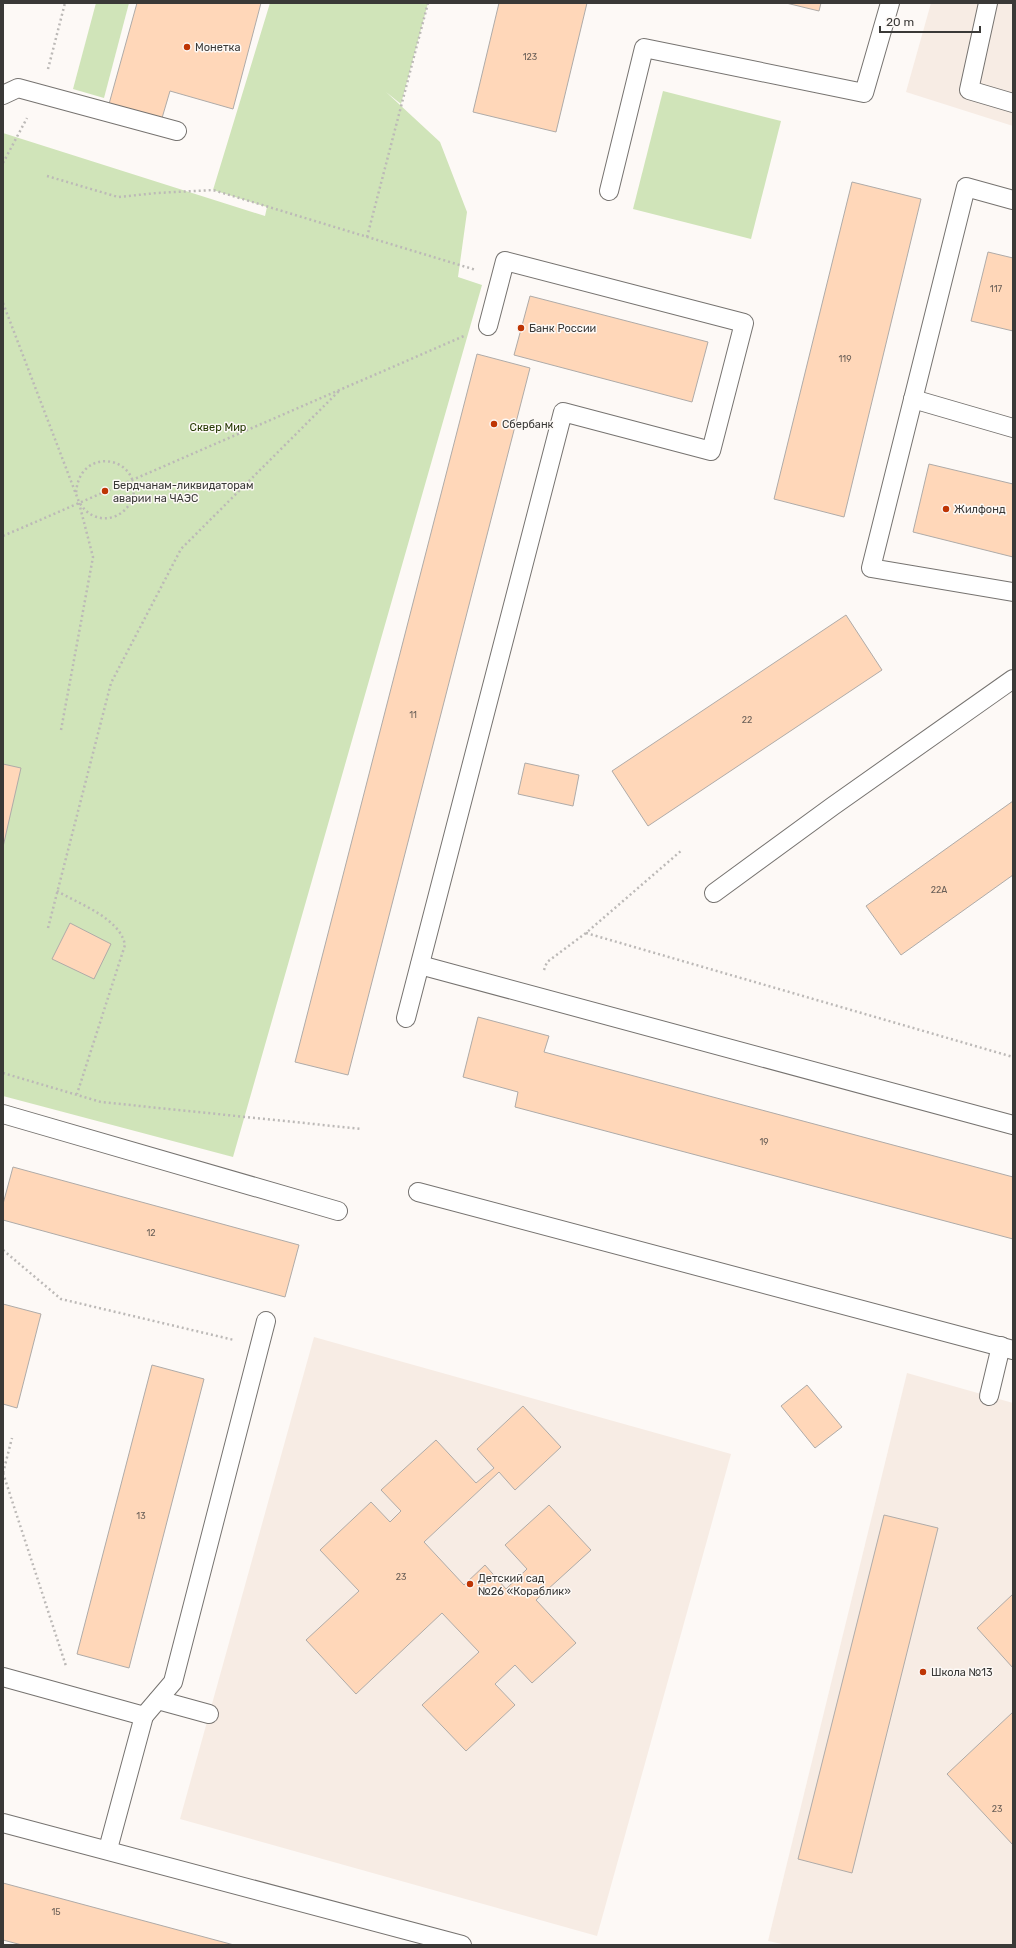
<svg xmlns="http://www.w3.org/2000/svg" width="1016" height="1948" font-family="Rubik,sans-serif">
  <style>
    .built { fill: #f7ece4 }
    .green { fill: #d0e4b9 }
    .building { fill: #ffd7b9; stroke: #afaba8 }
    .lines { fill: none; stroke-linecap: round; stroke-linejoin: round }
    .service-casing { stroke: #767370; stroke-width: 20 }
    .path { stroke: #bcb9b7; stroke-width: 2.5; stroke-dasharray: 2 3; stroke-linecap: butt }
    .service { stroke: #fff; stroke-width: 18 }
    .poi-dot { fill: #be3504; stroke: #fdf9f6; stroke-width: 1.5 }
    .labels { text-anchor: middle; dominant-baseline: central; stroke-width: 3; stroke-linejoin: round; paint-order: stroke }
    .number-label { font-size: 9px; fill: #6b6058 }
    .poi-label { font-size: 11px; fill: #3a3937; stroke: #fdf9f6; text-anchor: start }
    .park-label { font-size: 11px; fill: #233700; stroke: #fdf9f6 }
  </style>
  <rect width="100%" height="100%" fill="#fdf9f6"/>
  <!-- built -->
  <g class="built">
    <polygon points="931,3 1013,3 1013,126 906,92"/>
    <polygon points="314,1337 731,1454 597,1936 180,1819"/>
    <polygon points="907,1373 1013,1403 1013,1945 787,1945 768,1941"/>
  </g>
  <!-- green -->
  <g class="green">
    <polygon points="96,3 129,3 104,98 73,89"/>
    <polygon points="270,3 428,3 401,104 386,92 440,142 467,212 458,277 482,285 233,1157 3,1096 3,133 265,216 267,207 213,190"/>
    <polygon points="663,91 781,121 751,239 633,209"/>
  </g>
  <!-- building -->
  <g class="building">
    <polygon points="137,3 261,3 233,109 170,91 162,118 109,104"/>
    <polygon points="499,3 587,3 556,132 473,112"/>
    <polygon points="786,3 821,3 819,11"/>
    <polygon points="852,182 921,199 844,517 774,499"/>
    <polygon points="988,252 1013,258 1013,331 971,321"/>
    <polygon points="530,296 708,342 692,402 514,355"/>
    <polygon points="477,354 530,368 348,1075 295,1062"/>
    <polygon points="929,464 1013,484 1013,557 913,532"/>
    <polygon points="846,615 882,670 648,826 612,771"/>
    <polygon points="525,763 579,775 573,806 518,794"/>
    <polygon points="3,764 21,768 3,847"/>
    <polygon points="1013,801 1013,875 901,955 866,906"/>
    <polygon points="70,923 111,944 94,979 52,959"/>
    <polygon points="478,1017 549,1036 544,1052 1013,1177 1013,1239 515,1107 518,1092 463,1077"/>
    <polygon points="13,1167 299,1245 285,1297 3,1220 3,1204"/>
    <polygon points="3,1304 41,1314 17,1408 3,1404"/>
    <polygon points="152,1365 204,1379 129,1668 77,1654"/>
    <polygon points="807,1385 842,1427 815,1448 781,1406"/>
    <polygon points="523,1406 561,1447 515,1490 499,1472 424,1542 464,1585 485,1565 506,1589 527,1569 505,1545 549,1505 591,1550 536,1600 576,1643 532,1683 515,1665 495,1684 515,1705 466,1751 422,1705 479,1652 442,1613 356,1694 306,1640 359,1591 320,1550 371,1502 390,1522 401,1511 381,1490 436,1440 476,1483 494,1468 477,1449"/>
    <polygon points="884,1515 938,1528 852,1873 798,1859"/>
    <polygon points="1013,1594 1013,1668 977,1628"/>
    <polygon points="1013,1712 1013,1845 947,1774"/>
    <polygon points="3,1883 234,1945 22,1945 3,1940"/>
  </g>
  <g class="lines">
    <!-- service casing -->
    <g class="service-casing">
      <g id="service">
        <polyline points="988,3 969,90 1013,103"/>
        <polyline points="3,95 18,88 177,131"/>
        <polyline points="609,191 644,48 864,93 890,3"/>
        <polyline points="1013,200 966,187 871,568 1013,592"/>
        <polyline points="913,399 1013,428"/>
        <polyline points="714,893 833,806 1013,679"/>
        <polyline points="420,965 1013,1125"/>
        <polyline points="406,1018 563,412 711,451 744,323 505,261 488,326"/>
        <polyline points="3,1114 338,1211"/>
        <polyline points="418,1192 1013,1350"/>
        <polyline points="989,1396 1001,1346"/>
        <polyline points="3,1677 144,1716 108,1849"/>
        <polyline points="158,1700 209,1714"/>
        <polyline points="144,1716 173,1682 266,1321"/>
        <polyline points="3,1823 462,1945"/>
      </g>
    </g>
    <!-- path -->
    <g class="path">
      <polyline points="48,69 65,3"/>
      <polyline points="3,163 27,118"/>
      <polyline points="47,176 118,197 157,193 213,190 476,270"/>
      <polyline points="367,237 428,3"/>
      <path d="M 3,303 L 79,502 C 83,508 87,513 94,516 C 112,524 133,510 134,490 C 134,454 78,448 76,494"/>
      <polyline points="3,536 464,336"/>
      <polyline points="61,730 93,557 79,503"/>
      <path d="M 57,891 C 79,904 120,918 125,945 L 77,1094"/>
      <polyline points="48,928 111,683 181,549 340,390"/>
      <polyline points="586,933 1013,1057"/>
      <polyline points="544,970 547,962 586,933 682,850"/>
      <polyline points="3,1073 101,1102 362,1129"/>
      <polyline points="3,1250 61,1299 234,1340"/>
      <polyline points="3,1473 66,1666"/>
      <polyline points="3,1473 12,1438"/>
    </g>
    <!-- service -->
    <use href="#service" class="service"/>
  </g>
  <!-- markers -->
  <g class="poi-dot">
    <circle cx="187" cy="47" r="4"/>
    <circle cx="521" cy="328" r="4"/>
    <circle cx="494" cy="424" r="4"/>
    <circle cx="105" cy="491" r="4"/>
    <circle cx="946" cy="509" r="4"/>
    <circle cx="470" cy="1584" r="4"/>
    <circle cx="923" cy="1672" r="4"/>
  </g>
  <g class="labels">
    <!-- number labels -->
    <g class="number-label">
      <text x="530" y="57">123</text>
      <text x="996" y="289">117</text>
      <text x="845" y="359">119</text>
      <text x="413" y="715">11</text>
      <text x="747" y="720">22</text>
      <text x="939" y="890">22А</text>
      <text x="764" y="1142">19</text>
      <text x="151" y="1233">12</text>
      <text x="141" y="1516">13</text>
      <text x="401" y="1577">23</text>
      <text x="997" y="1809">23</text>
      <text x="56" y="1912">15</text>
    </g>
    <!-- poi labels -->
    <g class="poi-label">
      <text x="195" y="47">Монетка</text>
      <text x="529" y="328">Банк России</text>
      <text x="502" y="424">Сбербанк</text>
      <text x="113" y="485">Бердчанам-ликвидаторам<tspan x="113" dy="13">аварии на ЧАЭС</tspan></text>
      <text x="954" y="509">Жилфонд</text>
      <text x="478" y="1578">Детский сад<tspan x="478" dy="13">№26 «Кораблик»</tspan></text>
      <text x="931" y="1672">Школа №13</text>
    </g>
    <!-- park labels -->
    <g class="park-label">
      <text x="218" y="427">Сквер Мир</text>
    </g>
  </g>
  <!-- border -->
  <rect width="1016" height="1948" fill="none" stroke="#3a3937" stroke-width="8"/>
  <!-- scale -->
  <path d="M880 26v6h100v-6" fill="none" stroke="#3a3937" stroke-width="2"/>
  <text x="886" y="26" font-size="12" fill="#3a3937" stroke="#fdf9f6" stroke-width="3" paint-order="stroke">20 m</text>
</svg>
